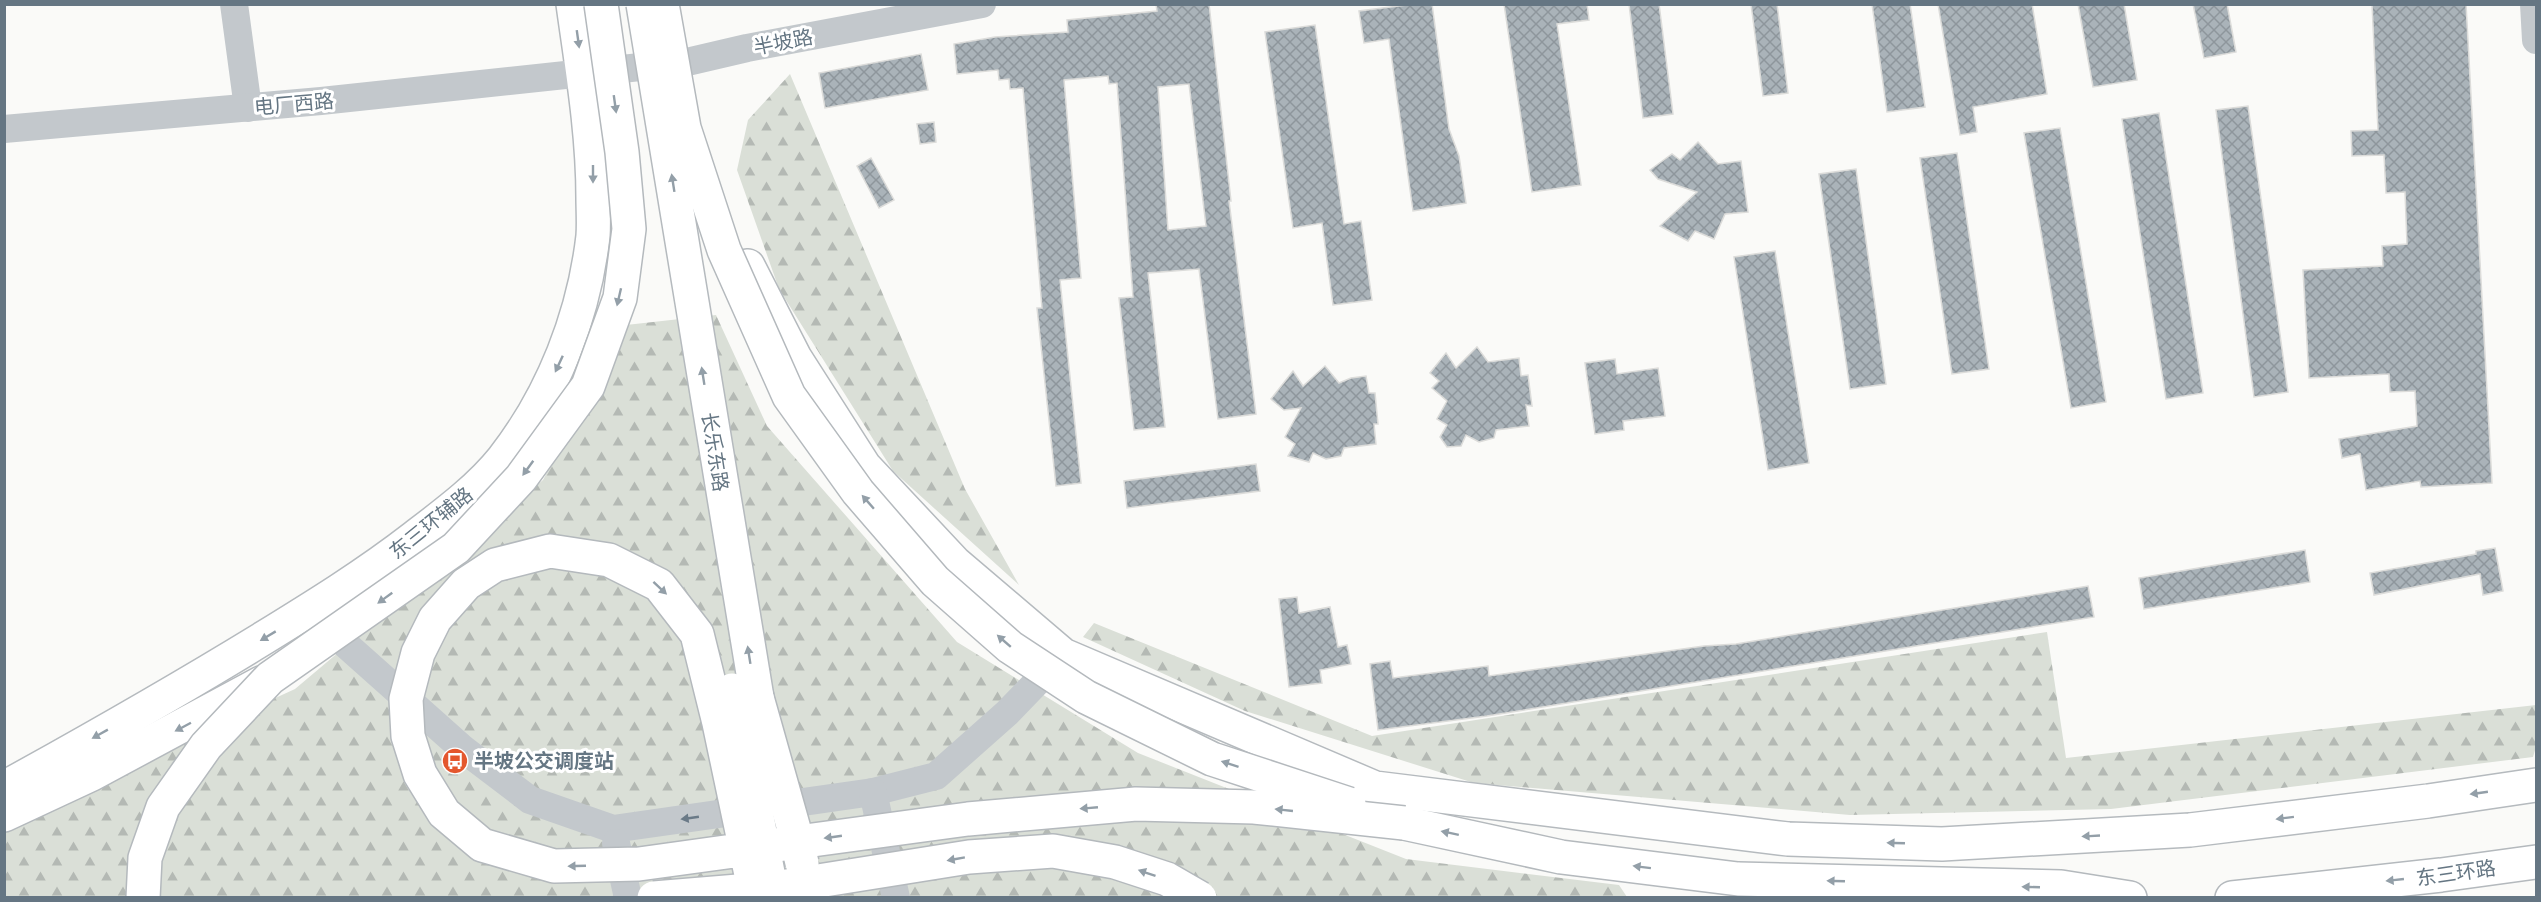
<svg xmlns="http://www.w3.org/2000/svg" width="2541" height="902" font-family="'Space Grotesk','Noto Sans SC',sans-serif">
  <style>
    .forest { fill: url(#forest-firs) }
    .building { fill: url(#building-cross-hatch); stroke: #dcdcda; stroke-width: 1.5; fill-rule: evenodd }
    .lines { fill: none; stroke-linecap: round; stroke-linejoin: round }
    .major-casing { stroke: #b5babe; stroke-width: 36 }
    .highway-casing { stroke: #b4b9bd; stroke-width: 36 }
    .minor { stroke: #c3c8cc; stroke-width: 28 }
    .major { stroke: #fff; stroke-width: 33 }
    .highway { stroke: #fff; stroke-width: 33 }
    .major-bridge-casing { stroke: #b5babe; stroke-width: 36; stroke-linecap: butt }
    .highway-bridge-casing { stroke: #b4b9bd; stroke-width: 36; stroke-linecap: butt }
    .major-bridge { stroke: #fff; stroke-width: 33 }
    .highway-bridge { stroke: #fff; stroke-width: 33 }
    .oneway { fill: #939fa8 }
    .oneway2 { fill: #6a7a87 }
    .labels { text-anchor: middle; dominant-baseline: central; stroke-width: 6; stroke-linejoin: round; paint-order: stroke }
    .street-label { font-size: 20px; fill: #657683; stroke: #fff }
    .poi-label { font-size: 20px; font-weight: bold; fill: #657683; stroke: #fff; text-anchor: start }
  </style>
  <defs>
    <pattern id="forest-firs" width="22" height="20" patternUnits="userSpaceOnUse" patternTransform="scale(1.5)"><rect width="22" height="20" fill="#dadfd7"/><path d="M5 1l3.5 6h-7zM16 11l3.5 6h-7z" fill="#b4b9b4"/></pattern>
    <pattern id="building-cross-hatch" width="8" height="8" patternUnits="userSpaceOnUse" patternTransform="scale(1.5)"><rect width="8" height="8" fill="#aab3b9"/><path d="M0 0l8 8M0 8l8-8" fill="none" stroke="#8e969c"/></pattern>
  </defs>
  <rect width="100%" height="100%" fill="#fafaf8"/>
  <!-- forest -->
  <g class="forest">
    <polygon points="790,74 965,489 1019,585 893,471 779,289 737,170 748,120"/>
    <polygon points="716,315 767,426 957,642 1138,753 1406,859 1619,885 1627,897 5,898 4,822 295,689 543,480 626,325"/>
    <polygon points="1094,623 1372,736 2047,632 2066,758 2536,705 2536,747 2533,757 2111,809 1850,815 1474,783 1245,711 1083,637"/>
  </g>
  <!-- building -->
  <g class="building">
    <path d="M 1156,4 L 1209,4 L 1231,201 L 1229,201 L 1256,414 L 1218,419 L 1199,269 L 1148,273 L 1165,427 L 1134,430 L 1119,298 L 1133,297 L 1117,83 L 1109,84 L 1108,76 L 1064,80 L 1081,278 L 1060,280 L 1081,483 L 1056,486 L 1037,308 L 1042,308 L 1023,88 L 1010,89 L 1009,79 L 999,80 L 998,70 L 957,74 L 954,44 L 995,37 L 1068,32 L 1067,20 L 1157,11 ZM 1189,84 L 1206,226 L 1168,230 L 1158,87 Z"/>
    <polygon points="1415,4 1432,4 1449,129 1459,156 1466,203 1413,211 1389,39 1364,43 1359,11"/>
    <polygon points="1504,4 1587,4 1589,20 1557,24 1581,185 1532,192"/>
    <polygon points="1629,4 1659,4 1673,114 1643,118"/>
    <polygon points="1751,4 1777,4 1788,93 1763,96"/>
    <polygon points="1872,4 1910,4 1925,107 1887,112"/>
    <polygon points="1938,4 2032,4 2047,94 1973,107 1977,132 1960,135"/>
    <polygon points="2078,4 2124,4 2137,80 2093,87"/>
    <polygon points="2193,4 2227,4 2236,52 2204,58"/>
    <polygon points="2372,4 2466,4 2492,483 2421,487 2420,481 2366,490 2360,454 2342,458 2339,439 2417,426 2415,391 2390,392 2389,374 2309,378 2303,270 2383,266 2382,246 2407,244 2405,192 2386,193 2384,155 2352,156 2351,131 2378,130"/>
    <polygon points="1315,25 1344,224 1361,221 1372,300 1333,305 1322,223 1293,228 1265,32"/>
    <polygon points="921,54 928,90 825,108 819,73"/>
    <polygon points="2248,106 2288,392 2254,397 2216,110"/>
    <polygon points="2159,113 2203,393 2166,399 2122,119"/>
    <polygon points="934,122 936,142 920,144 917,124"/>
    <polygon points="2060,128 2106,402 2071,408 2024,133"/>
    <polygon points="1698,142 1718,164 1741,161 1748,212 1725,214 1714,239 1695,231 1688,241 1660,226 1697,192 1658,179 1650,170 1672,154 1680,160"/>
    <polygon points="1957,153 1989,369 1952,374 1920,158"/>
    <polygon points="871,158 894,200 879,208 857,166"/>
    <polygon points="1856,169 1886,384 1850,389 1819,174"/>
    <polygon points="1775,251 1809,463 1768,470 1734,257"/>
    <polygon points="1477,347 1488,362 1519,358 1521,376 1528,375 1532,406 1526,405 1529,426 1496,430 1494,438 1479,442 1466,435 1461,446 1447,447 1440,437 1447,425 1437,419 1447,401 1432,388 1439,381 1430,373 1446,353 1456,368"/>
    <polygon points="1615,359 1617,374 1658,368 1665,416 1623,421 1624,430 1595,434 1585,363"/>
    <polygon points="1325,366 1339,383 1351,378 1366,376 1369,393 1375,393 1378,424 1374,424 1376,444 1344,448 1341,456 1326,459 1313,453 1309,462 1288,456 1295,444 1285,437 1301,408 1284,410 1271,399 1293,371 1303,386"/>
    <polygon points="1256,464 1260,491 1127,508 1124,481"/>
    <polygon points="2495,548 2503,591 2483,595 2480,574 2374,595 2370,573 2476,554 2476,551"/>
    <polygon points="2305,550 2310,582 2144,609 2139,578"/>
    <polygon points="2088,586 2094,617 1487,716 1378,730 1370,664 1390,661 1393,678 1488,666 1489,676 1704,646 1736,644"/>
    <polygon points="1297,597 1299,613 1330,607 1338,647 1347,645 1351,664 1320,670 1322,683 1289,687 1279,599"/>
  </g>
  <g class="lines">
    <!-- major casing -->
    <g class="major-casing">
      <g id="major">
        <polyline points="748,266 795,358 864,466 955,563 1063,655 1375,788 1788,839 1942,844 2190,830 2428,801 2536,785"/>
        <path d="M 4,788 C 91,740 177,691 262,639 C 314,607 366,575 415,537 C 445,514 479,489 503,459 C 553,395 584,315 593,236 C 594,223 593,210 593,198 C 593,133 582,69 573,4"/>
      </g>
    </g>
    <!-- highway casing -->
    <g class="highway-casing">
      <g id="highway">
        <polyline points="4,815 92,774 261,683"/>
        <polyline points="1404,823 1561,857 1738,879 2061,887 2130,898"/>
        <polyline points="2232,898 2441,875 2536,862"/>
      </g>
    </g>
    <!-- minor -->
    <g class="minor">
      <polyline points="234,4 248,108"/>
      <polyline points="2534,4 2536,40"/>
      <polyline points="4,129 321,101 687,62 747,48 982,4"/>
      <polyline points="317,619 463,749 530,800 613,829 873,792 936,776 1007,713 1062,656"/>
      <polyline points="873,792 896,898"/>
      <polyline points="616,843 628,898"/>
    </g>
    <!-- major -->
    <use href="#major" class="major"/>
    <!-- highway -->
    <use href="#highway" class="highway"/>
    <!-- major-bridge casing -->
    <g class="major-bridge-casing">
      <g id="major-bridge">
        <polyline points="643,4 761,722"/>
        <polyline points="732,690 773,898"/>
      </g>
    </g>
    <!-- highway-bridge casing -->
    <g class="highway-bridge-casing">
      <g id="highway-bridge">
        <polyline points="662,4 684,128 724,250 789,396 858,492 935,581 1010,647 1086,697 1212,759 1349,804"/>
        <polyline points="756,694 794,829 802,863"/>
        <polyline points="143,898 145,858 163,807 206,746 270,678 456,548 521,478 588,386 620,298 629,229 622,152 601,4"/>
        <polyline points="654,898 774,888 969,857 1053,851 1115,862 1167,879 1200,898"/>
        <polyline points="756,898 719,723 697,634 659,585 609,560 550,551 495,565 466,584 435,619 418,653 406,699 408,736 420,774 444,813 482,845 554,866 639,864 820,839 968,819 1136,804 1254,807 1404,823"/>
      </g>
    </g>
    <!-- major-bridge -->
    <use href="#major-bridge" class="major-bridge"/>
    <!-- highway-bridge -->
    <use href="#highway-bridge" class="highway-bridge"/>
  </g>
  <!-- one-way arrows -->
  <defs><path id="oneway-solid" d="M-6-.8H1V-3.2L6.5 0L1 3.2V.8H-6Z" transform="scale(1.5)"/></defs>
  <g class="oneway">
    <use href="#oneway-solid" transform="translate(578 39) rotate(82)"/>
    <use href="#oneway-solid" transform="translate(615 104) rotate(82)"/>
    <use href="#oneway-solid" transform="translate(593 174) rotate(90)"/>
    <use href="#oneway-solid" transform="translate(673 183) rotate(-99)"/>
    <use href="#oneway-solid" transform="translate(619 297) rotate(103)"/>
    <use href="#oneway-solid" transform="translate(559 364) rotate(115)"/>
    <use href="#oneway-solid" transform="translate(703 376) rotate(-99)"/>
    <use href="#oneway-solid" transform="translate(528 468) rotate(126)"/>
    <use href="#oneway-solid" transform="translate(868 502) rotate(-131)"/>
    <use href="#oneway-solid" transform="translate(660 588) rotate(43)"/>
    <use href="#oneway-solid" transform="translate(385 598) rotate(144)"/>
    <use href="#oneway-solid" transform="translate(268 636) rotate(149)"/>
    <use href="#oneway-solid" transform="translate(1004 641) rotate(-139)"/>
    <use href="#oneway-solid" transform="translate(749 655) rotate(-99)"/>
    <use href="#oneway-solid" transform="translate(183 727) rotate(152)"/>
    <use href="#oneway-solid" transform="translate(100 734) rotate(151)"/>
    <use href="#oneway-solid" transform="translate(1230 764) rotate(-162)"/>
    <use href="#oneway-solid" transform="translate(2479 793) rotate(172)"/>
    <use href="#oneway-solid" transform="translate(1089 808) rotate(175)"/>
    <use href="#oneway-solid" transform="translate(1284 810) rotate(-174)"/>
    <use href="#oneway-solid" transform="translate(2285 818) rotate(173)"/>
    <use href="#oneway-solid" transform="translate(1450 833) rotate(-168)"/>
    <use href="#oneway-solid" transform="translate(2091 836) rotate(177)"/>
    <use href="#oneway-solid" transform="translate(833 837) rotate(172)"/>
    <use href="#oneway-solid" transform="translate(1896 843) rotate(-178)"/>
    <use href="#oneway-solid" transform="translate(956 859) rotate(170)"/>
    <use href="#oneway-solid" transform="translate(577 866) rotate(178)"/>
    <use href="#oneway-solid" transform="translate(1642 867) rotate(-173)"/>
    <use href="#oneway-solid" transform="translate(1147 873) rotate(-161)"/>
    <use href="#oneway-solid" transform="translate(2395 880) rotate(174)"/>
    <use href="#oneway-solid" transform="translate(1836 881) rotate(-178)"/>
    <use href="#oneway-solid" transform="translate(2031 887) rotate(-178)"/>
  </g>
  <use class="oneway2" href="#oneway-solid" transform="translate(690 818) rotate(172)"/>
  <!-- icons -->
  <defs>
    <g id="bus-disc" transform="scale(1.35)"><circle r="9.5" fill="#e4572e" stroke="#fff"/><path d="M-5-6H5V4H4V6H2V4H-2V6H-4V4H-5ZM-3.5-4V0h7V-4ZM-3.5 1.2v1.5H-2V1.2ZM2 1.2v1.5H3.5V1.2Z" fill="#fff"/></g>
  </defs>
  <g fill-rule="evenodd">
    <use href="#bus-disc" x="455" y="761"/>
  </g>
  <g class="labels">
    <!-- street labels -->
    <g class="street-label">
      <text transform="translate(783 42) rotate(-11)">半坡路</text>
      <text transform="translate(294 104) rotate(-5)">电厂西路</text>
      <text transform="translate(715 452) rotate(81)">长乐东路</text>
      <text transform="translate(431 523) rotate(-39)">东三环辅路</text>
      <text transform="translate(2456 873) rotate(-8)">东三环路</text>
    </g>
    <!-- poi labels -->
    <g class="poi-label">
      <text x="474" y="761">半坡公交调度站</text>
    </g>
  </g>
  <!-- border -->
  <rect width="2541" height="902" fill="none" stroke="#657683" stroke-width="12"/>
</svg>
